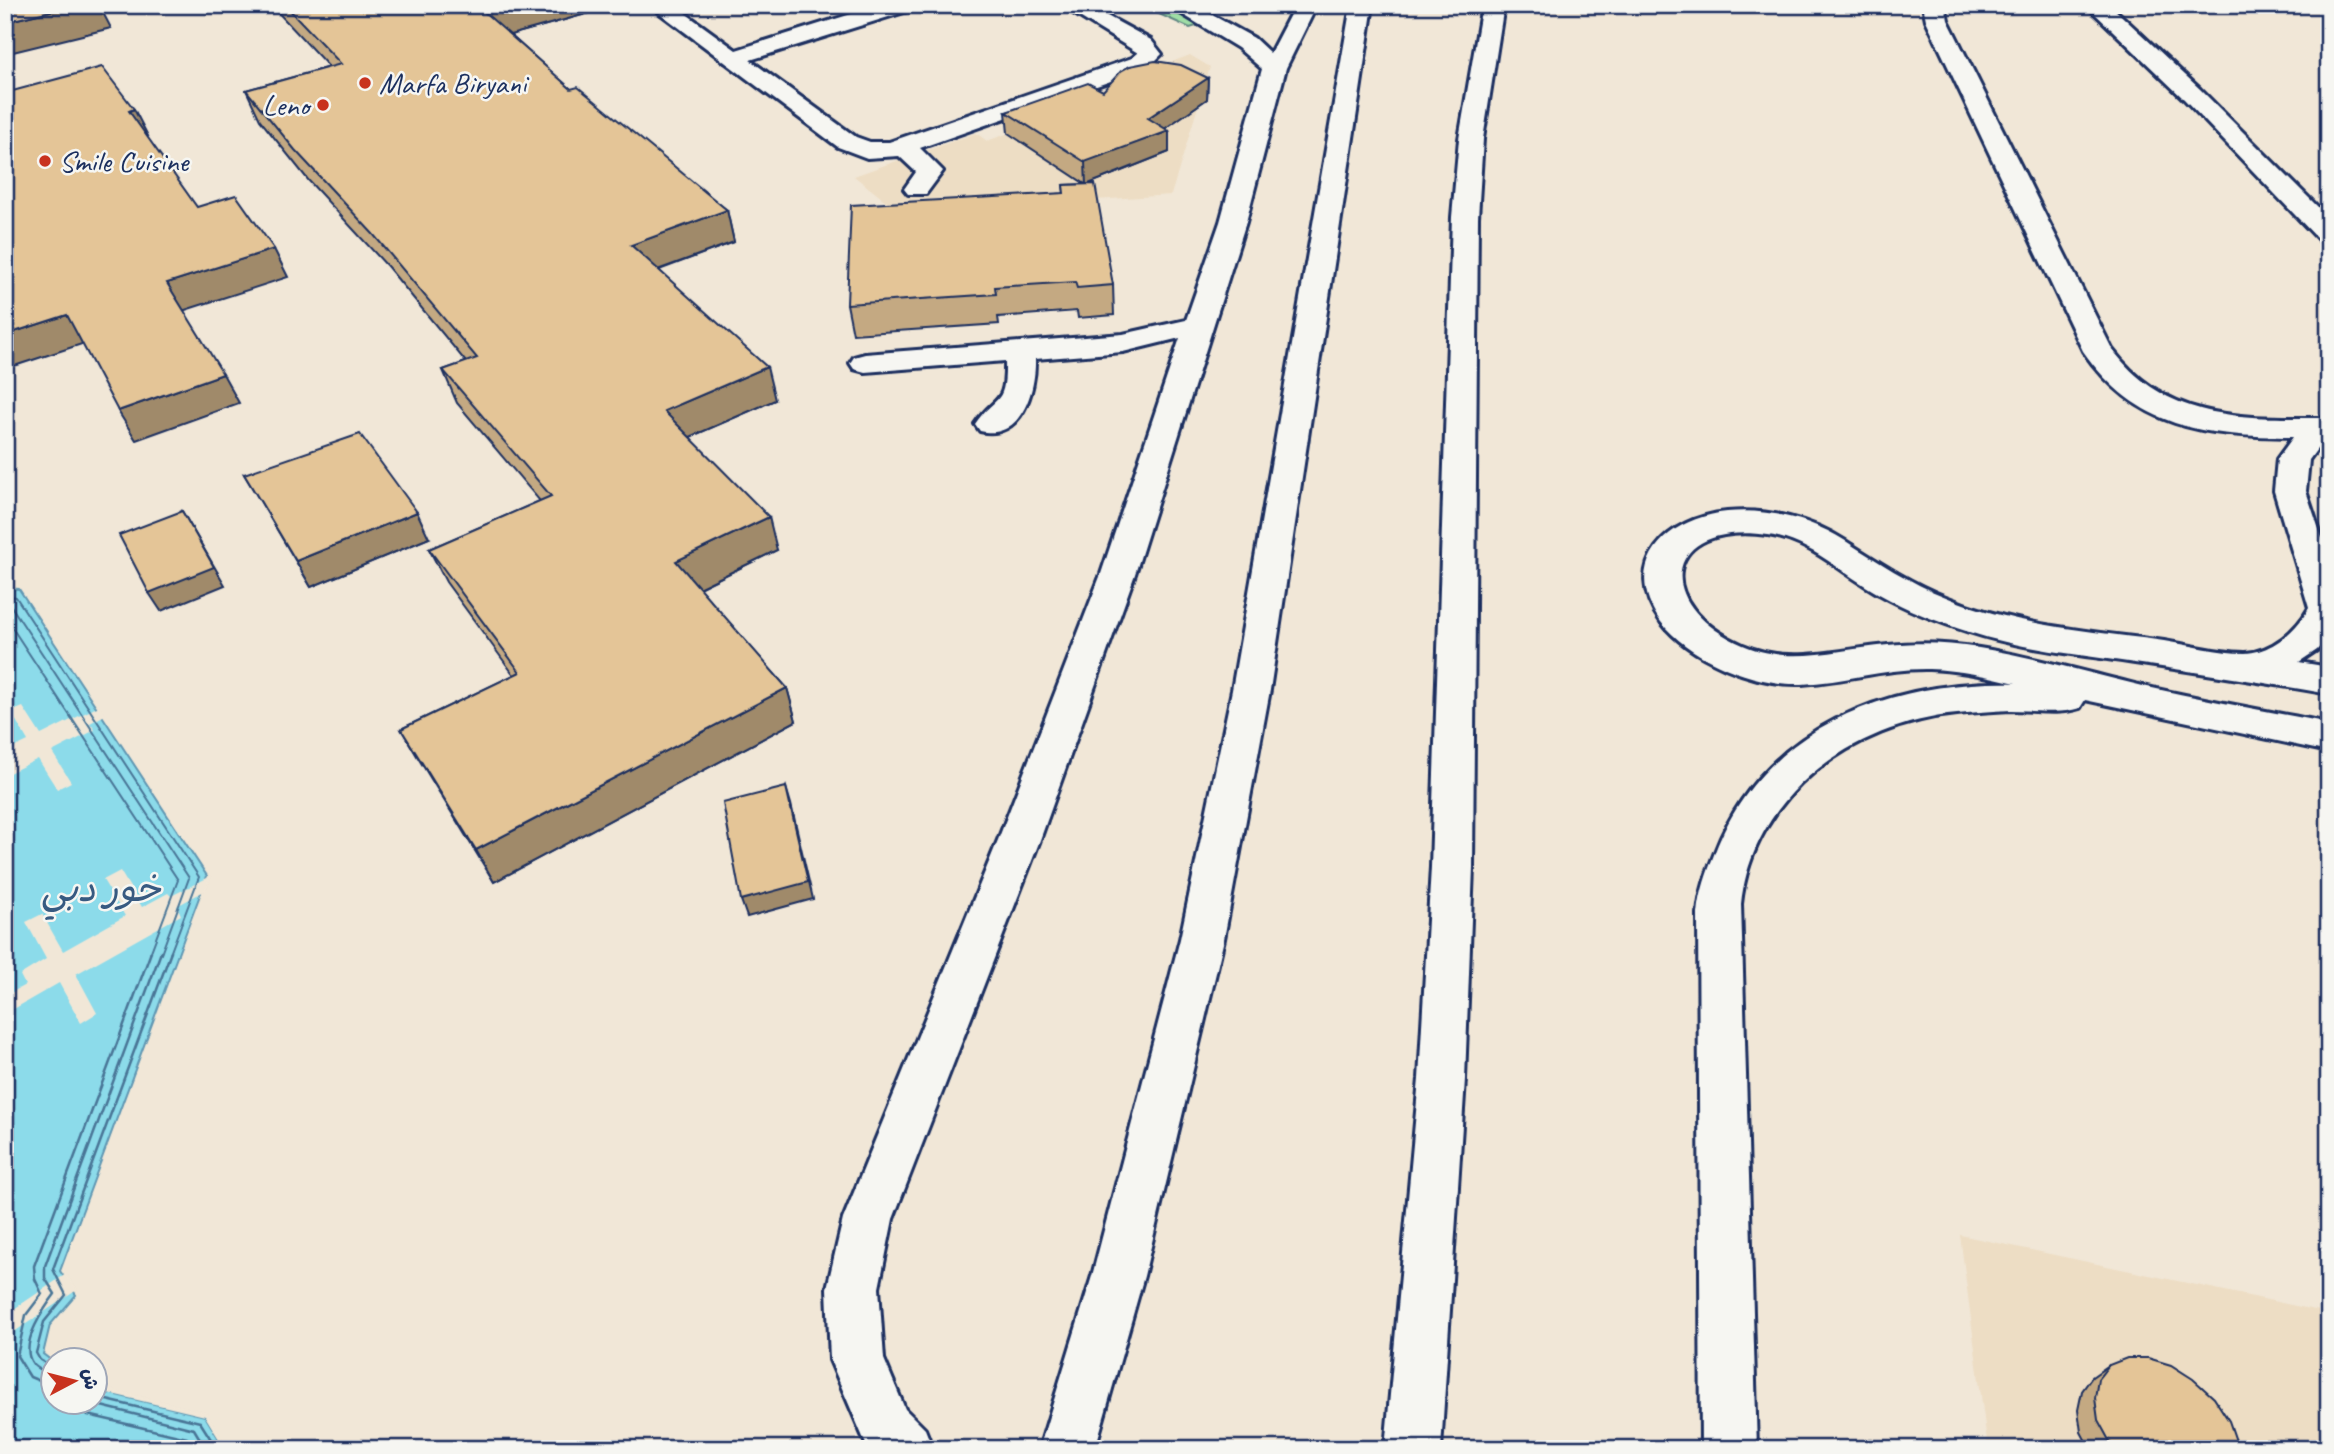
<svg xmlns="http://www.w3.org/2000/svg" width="2334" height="1454" font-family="Caveat,'Playpen Sans Arabic',sans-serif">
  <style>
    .built { fill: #edddc4 }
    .green { fill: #a0dea6; stroke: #5e8682; stroke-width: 2 }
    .water { fill: #8cdbea; stroke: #5f96b2; stroke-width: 2 }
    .pier { fill: #f1e7d7 }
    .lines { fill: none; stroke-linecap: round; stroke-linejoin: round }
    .shore-far1 { stroke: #487496; stroke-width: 2 }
    .shore { stroke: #487496; stroke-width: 2.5 }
    .minor-casing { stroke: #1b2f5e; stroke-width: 6 }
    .major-casing { stroke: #1b2f5e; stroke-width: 6 }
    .minor { fill: #f6f6f2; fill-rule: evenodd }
    .major { fill: #f6f6f2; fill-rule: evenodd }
    .wall { fill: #c4a982; stroke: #1b2f5e; stroke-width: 2 }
    .shaded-wall { fill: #a08a6a; stroke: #1b2f5e; stroke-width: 2 }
    .building { fill: #e4c597; stroke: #1b2f5e; stroke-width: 2 }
    .poi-dot { fill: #c8321e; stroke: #f6f6f2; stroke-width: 2.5 }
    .labels { text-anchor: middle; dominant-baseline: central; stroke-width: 5; stroke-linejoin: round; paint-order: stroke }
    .far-poi-label { font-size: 30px; fill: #1b2f5e; stroke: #f6f6f2; text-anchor: start }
    .water-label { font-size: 37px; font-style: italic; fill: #375a81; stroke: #f6f6f2 }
  </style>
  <rect width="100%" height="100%" fill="#f1e7d7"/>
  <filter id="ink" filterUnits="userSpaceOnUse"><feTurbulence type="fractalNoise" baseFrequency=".0143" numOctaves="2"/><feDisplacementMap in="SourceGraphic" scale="14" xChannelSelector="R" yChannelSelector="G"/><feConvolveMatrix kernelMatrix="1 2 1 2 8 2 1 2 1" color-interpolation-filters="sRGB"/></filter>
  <g filter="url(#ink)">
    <!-- built -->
    <g class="built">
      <polygon points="1190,55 1210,67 1171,195 901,213 854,176 976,133 987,141 1088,104 1078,98"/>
      <polygon points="1960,1235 2329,1313 2329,1449 1988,1449"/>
    </g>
    <!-- green -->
    <polygon class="green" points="1139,5 1179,5 1210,22 1190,28"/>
    <!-- water -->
    <polygon class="water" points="5,588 19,589 207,876 60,1271 76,1295 50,1325 43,1354 52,1361 52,1402 94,1402 95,1390 205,1416 225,1449 5,1449"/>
    <!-- pier -->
    <g class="pier">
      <polygon points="99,706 105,715 90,723 95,730 52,752 71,782 57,789 38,759 5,775 5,752 28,741 11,712 23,707 41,735"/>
      <polygon points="120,871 142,907 168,893 171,896 211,876 206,890 177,906 181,915 76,974 97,1013 81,1023 59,983 5,1014 5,996 25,985 20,975 46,959 26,922 42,914 63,951 125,916 103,880"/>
      <polygon points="66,1274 77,1290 5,1338 5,1315"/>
      <polygon points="95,1386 206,1412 228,1449 225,1449 205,1416 95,1390"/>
    </g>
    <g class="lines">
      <!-- shore-far1 -->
      <g class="shore-far1">
        <polyline points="5,595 16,597 199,877 170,954"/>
        <polyline points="5,604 11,606 189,878 161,954"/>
        <polyline points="5,617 178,880 150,954"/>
      </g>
      <!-- shore -->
      <g class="shore">
        <polyline points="52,1367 40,1360 36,1353 44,1322 66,1295 53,1269 171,952"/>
        <path d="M 52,1375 C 46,1372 37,1370 33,1364 C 18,1345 43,1310 55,1294 L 45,1278 L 45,1266 L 161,952"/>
        <polyline points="52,1386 30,1377 17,1356 26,1315 42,1294 35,1279 34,1266 151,952"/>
        <polyline points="94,1397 200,1422 217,1449"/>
        <polyline points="72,1402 88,1415 187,1438 194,1449"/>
        <polyline points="85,1402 194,1429 206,1449"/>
      </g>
      <!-- minor casing -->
      <g class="minor-casing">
        <g id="minor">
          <polygon points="649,5 674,5 736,50 880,5 914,5 911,10 750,60 856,137 870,142 889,142 1132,58 1138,53 1060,5 1087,5 1151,40 1162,54 1148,68 920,148 943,171 926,194 908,194 904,189 916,172 899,156 867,158 838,147"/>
          <path d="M 1167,5 L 1194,5 L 1254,38 L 1270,53 L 1295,5 L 1317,5 L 1286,68 L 1246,222 L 1135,574 L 1040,840 L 893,1219 L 879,1288 L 884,1359 L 905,1409 L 925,1429 L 933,1449 L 868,1449 L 830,1360 L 827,1288 L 843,1219 L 998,840 L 1101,574 L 1180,338 L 1123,352 L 1035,359 C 1036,391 1021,441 980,431 L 975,424 C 996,393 1006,408 1005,361 L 865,372 L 854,369 L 850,363 L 854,357 L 865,354 L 1123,334 L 1186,320 L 1220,222 L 1262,69 L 1238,48 Z"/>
          <path d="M 1923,5 L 1945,5 L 1948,20 L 2112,349 C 2168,423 2244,418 2329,418 L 2329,438 L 2325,438 L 2309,460 L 2306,491 L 2329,559 L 2329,637 L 2317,650 L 2299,662 L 2329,667 L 2329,694 C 2262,682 2195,672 2128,662 C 2075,654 2021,649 1969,632 C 1938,622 1907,610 1879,594 C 1842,574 1811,541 1768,535 C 1663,520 1650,604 1743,645 C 1791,666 1838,649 1888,645 C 1918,642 1949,643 1979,648 C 2034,657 2089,673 2143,686 C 2204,700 2267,711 2329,723 L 2329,752 L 2085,700 L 2080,708 C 2058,715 2034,710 2011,710 C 1993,711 1975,712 1957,714 C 1854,724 1753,794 1741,904 L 1757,1449 L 1701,1449 L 1698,914 C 1700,891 1707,873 1715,852 C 1763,727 1889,680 2016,683 C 1987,676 1959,670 1929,669 C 1886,668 1844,682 1802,684 C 1756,686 1689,659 1661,622 C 1619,564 1667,518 1727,512 C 1766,508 1812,519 1844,540 C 1877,561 1910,583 1946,597 C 2015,626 2091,631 2164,641 C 2189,645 2219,653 2245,653 C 2272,652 2297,630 2309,608 L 2274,491 L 2277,459 L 2293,437 C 2204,436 2137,429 2083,351 L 1926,20 Z"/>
          <polygon points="2086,5 2110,5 2200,89 2329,218 2329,242 2319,240 2184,99"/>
        </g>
      </g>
      <!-- major casing -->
      <g class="major-casing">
        <g id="major">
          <polygon points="1351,5 1373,5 1270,690 1224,939 1144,1276 1095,1449 1039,1449 1092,1276 1180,939 1232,690"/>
          <polygon points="1482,5 1504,5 1483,139 1478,217 1473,867 1465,1079 1441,1449 1385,1449 1419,1079 1431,867 1452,217 1459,139"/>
        </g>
      </g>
      <!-- minor -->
      <use href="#minor" class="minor"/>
      <!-- major -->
      <use href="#major" class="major"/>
    </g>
    <!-- wall -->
    <g class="wall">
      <polygon points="271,5 610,5 611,7 510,35 571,89 727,210 734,242 659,270 775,400 690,437 777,550 699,588 787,688 796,721 494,882 420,761 401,729 514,675 446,582 429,549 540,501 457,403 443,370 466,362 387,266 309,181 260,120 246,90 329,67"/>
      <polygon points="1208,78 1207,99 1165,128 1169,152 1088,184 1113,285 1114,315 1078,318 1077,311 998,317 999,324 853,334 847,304 1064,193 1063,185 1085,184 1008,133 1006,112 1103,91"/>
      <polygon points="244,474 429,538 311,587"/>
      <polygon points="2109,1365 2237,1449 2090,1449 2081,1432 2078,1410 2082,1391 2092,1377"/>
    </g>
    <!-- shaded-wall -->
    <g class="shaded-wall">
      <polygon points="75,5 99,5 111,28 5,54 5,22"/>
      <polygon points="505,5 610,5 611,7 492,40 483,11"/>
      <polygon points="1208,78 1207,99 1153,137 1169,131 1169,152 1086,185 1085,162 1148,118"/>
      <polygon points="134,109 148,136 143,137 129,111"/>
      <polygon points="727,210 734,242 641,276 631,245"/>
      <polygon points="274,249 288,277 182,311 167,283"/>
      <polygon points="67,315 85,343 5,369 5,335"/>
      <polygon points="767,367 775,400 674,444 664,411"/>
      <polygon points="223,374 239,403 136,440 118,411"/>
      <polygon points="182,511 225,585 161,611 149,593"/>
      <polygon points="417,512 429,538 311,587 296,561"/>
      <polygon points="769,517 777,550 686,594 676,561"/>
      <polygon points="787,688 796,721 494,882 476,850"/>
      <polygon points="786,787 791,804 813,899 747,917 741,900"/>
    </g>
    <!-- building -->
    <g class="building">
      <polygon points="5,5 75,5 5,22"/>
      <polygon points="285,5 505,5 483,11 571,89 578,87 727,210 631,245 767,367 664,411 769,517 676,561 787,688 476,850 401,729 520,672 429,549 551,496 443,370 477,358 373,234 295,150 246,90 341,64"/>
      <polygon points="1155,61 1181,65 1208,78 1148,118 1169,131 1085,162 1006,112 1088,83 1103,91 1121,71 1130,66"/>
      <polygon points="102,67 134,109 129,111 197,207 236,195 274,249 167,283 223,374 118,411 67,315 5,335 5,93"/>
      <polygon points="1095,184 1113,285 1077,288 1075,282 995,287 996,294 847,304 851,205 1064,193 1063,185"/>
      <polygon points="360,434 417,512 296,561 244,474"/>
      <polygon points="182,511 214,567 149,593 119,535"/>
      <polygon points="786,787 808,882 741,900 723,803"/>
      <polygon points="2127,1358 2148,1358 2171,1365 2193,1379 2214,1398 2229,1421 2237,1444 2237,1449 2115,1449 2110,1442 2098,1420 2095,1398 2098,1379 2109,1365"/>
    </g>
  </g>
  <!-- markers -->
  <g class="poi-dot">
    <circle cx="365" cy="83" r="7"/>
    <circle cx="323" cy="105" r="7"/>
    <circle cx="45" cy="161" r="7"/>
  </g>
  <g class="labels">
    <!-- far-poi labels -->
    <g class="far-poi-label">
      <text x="379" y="83">Marfa Biryani</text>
      <text x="309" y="105" text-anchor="end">Leno</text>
      <text x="59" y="161">Smile Cuisine</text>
    </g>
    <!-- water labels -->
    <g class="water-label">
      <text x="101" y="888">خور دبي</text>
    </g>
  </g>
  <!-- margin -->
  <rect width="2334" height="1454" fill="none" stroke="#f6f6f2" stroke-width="28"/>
  <rect x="14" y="14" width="2306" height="1426" fill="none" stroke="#1b2f5e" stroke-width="2.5" filter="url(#ink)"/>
  <!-- north arrow -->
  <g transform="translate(74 1381) rotate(83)"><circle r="33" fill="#f6f6f2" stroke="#9ea6b7" stroke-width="2"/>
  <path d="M0-5L12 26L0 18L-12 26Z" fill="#c8321e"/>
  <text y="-10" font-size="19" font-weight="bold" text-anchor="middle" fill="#1b2f5e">ش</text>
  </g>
</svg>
